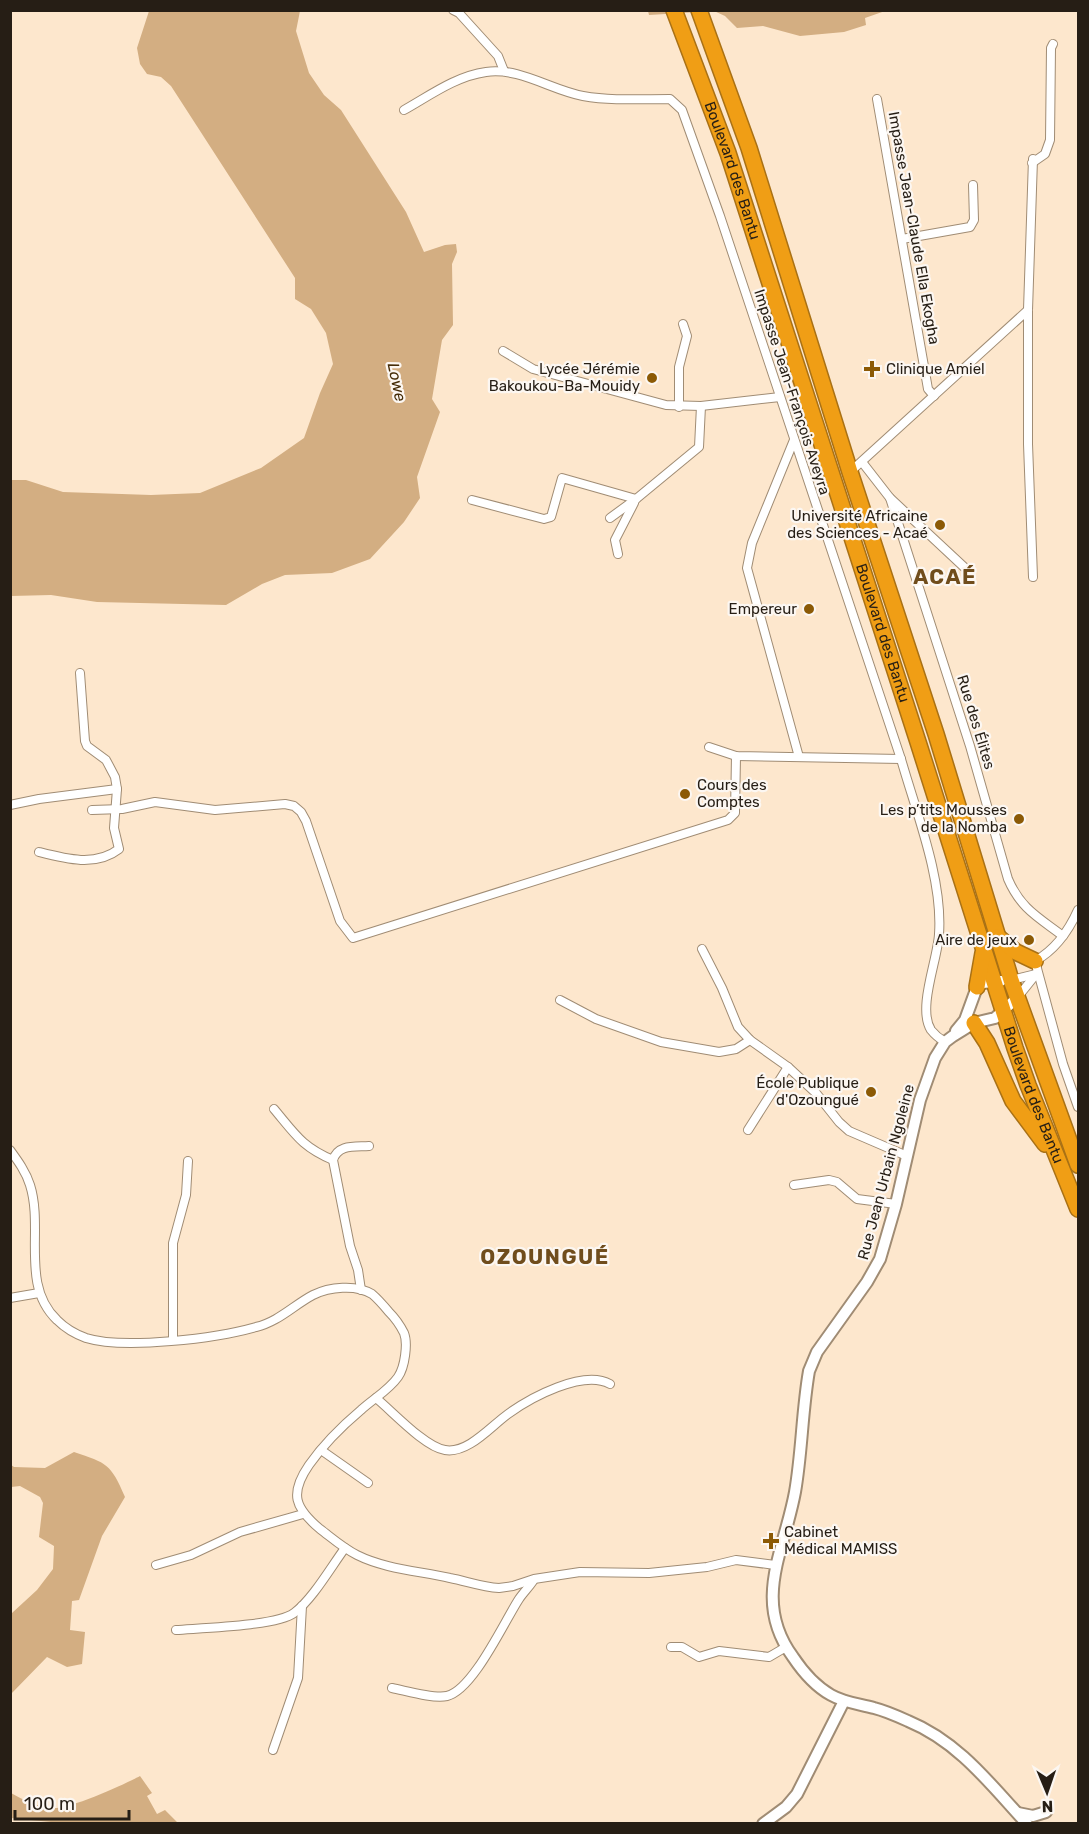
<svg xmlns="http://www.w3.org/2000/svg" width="1089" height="1834" font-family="Rubik,sans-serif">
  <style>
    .water { fill: #d3ae82 }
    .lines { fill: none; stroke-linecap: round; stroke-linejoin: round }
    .street-casing { stroke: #a08c74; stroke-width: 10 }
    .secondary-casing { stroke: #a08c74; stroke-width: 14 }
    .highway-casing { stroke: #a97115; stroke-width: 18 }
    .street { stroke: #fff; stroke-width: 8 }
    .secondary { stroke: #fff; stroke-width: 10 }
    .highway { stroke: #f09e15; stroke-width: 15 }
    .poi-dot { fill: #8c5a05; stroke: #fcf7f2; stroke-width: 2 }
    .labels { text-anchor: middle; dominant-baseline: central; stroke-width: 4.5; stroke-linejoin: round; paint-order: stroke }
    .street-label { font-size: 15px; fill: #261e15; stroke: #fcf7f2 }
    .poi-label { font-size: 15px; fill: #261e15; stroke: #fcf7f2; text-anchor: end }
    .water-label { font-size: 16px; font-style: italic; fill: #462d08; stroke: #fcf7f2 }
    .district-label { font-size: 21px; font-weight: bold; letter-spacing: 1.5px; fill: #704d1c; stroke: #fcf7f2 }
  </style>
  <rect width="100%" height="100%" fill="#fde7cd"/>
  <!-- water -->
  <g class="water">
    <polygon points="149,11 300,11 296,31 309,73 324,95 341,110 406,212 424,252 445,245 456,244 457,252 452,264 453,325 442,340 432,399 440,412 417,477 420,498 404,522 370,559 332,573 285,575 262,584 226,605 97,602 51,595 11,596 11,480 26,480 63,492 151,495 200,493 261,468 304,438 320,393 333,364 326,333 311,309 295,299 295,278 171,86 161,77 147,74 140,64 137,48"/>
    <polygon points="648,11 885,11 865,18 866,25 844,32 800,36 763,26 737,28 725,16 714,11 649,15"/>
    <path d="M 74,1452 C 107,1463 111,1464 125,1497 L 102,1536 L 79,1600 L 72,1601 L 70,1630 L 85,1632 L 82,1664 L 67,1667 L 47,1657 L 11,1694 L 11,1617 L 12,1613 L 37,1590 L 53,1569 L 54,1546 L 39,1537 L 43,1503 L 40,1497 L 20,1486 L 11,1487 L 11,1465 L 14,1467 L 45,1468 Z"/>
    <path d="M 140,1776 L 152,1793 L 147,1796 L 157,1814 L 165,1810 L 178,1823 L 71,1824 L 11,1818 L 11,1793 C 23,1800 36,1806 51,1808 C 69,1810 123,1785 140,1776 Z"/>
  </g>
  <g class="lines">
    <!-- street casing -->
    <g class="street-casing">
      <g id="street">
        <polyline points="453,10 459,13 498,56 504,71"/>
        <polyline points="877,99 928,389 934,396"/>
        <path d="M 404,110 C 429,96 456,76 486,72 C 519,67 551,90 583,96 C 611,101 641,99 670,99 L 682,110 L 720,216 L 901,759 C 916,812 943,879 939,934 C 938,959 917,1008 931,1030 C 935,1035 940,1039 945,1042"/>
        <polyline points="1033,159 1028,310 1028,444 1033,577"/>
        <polyline points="1032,163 1045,154 1050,140 1051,48 1053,44"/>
        <polyline points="902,239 970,227 974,220 973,185"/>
        <polyline points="503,351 533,369 666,405 701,406 780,397"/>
        <polyline points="679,407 679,367 687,336 683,324"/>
        <polyline points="794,440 752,543 747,568 799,757"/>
        <polyline points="862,462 890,498 964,567"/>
        <polyline points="850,472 1028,310"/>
        <path d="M 890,498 L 970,746 L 1008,879 C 1021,909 1038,917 1063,936"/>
        <polyline points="472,500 544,519 551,517 562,478 636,499"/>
        <polyline points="610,518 636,499 699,447 701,406"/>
        <polyline points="618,554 615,540 634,503"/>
        <polyline points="709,747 736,756 901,759"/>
        <polyline points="10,805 39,799 117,789"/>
        <polyline points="92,810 122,809 155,802 215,810 285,804 294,806 301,812 306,821 340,921 353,938 728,820 735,813 736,756"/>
        <path d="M 39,852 C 66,859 96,867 119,849 L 114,828 L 117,789 L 115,777 L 106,760 L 87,746 L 85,741 L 80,673"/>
        <path d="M 1078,910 C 1069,930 1055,950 1035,961 L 1063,1064 L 1078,1107"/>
        <polyline points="702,949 722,988 738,1027 750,1040 788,1067 816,1093 839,1122 849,1131 907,1156"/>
        <polyline points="1011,980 1036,974"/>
        <polyline points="1017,998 1037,973"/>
        <polyline points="560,1000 596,1019 661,1042 719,1052 736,1049 750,1040"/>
        <path d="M 274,1109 C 295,1134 302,1147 333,1160"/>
        <polyline points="748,1130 788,1067"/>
        <path d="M 10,1150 C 18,1161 26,1172 30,1185 C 44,1229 20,1285 57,1320 C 65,1328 75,1334 86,1338 C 125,1350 217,1338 256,1327 C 278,1322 294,1305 313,1295 C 329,1287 356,1284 372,1294 C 378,1299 384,1306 389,1312 C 395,1318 400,1325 404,1333 C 408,1343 405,1367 398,1377 C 389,1390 373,1399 361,1410 C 342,1426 323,1445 309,1465 C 289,1494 295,1508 320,1529 C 332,1538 343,1548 357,1555 C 385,1569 419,1571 450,1578 C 466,1581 482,1587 499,1588 L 513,1586 L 534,1579 L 580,1572 L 649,1573 L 707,1567 L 736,1560 L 775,1565"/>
        <polyline points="794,1185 829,1180 837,1182 857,1199 896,1204"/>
        <path d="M 361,1290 L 358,1270 L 350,1246 L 333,1160 C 338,1144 355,1147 369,1146"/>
        <polyline points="10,1298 39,1293"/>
        <polyline points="173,1340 173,1243 186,1195 188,1161"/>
        <path d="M 376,1398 C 393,1412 425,1447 445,1450 C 468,1454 491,1426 508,1414 C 530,1398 583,1369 610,1384"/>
        <polyline points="321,1450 368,1483"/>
        <polyline points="156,1565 191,1555 240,1532 303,1514"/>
        <path d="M 176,1630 C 201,1628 277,1626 294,1613 C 312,1600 331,1567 345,1548"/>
        <polyline points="671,1647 682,1647 699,1657 719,1651 769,1657 786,1647"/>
        <path d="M 392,1688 C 407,1691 433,1699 447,1696 C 473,1690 504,1622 519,1599 C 523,1593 529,1587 533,1581"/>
        <polyline points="273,1750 298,1678 302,1606"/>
      </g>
    </g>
    <!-- secondary casing -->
    <g class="secondary-casing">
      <g id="secondary">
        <path d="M 1017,998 L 995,1018 L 974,1023 L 953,1036 L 945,1042 L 935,1058 L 920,1100 L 896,1204 L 880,1259 L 867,1282 L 817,1352 L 809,1371 C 802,1411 802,1452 795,1492 C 784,1552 752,1601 793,1657 C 803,1672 815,1686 831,1695 C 845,1703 860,1704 874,1708 C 886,1711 897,1716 908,1721 C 959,1742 991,1785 1027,1824"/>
        <polyline points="956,1031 965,1020 977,987 983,983 1001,981"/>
        <polyline points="1018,1813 1033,1816 1046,1812"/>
        <polyline points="763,1824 786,1807 797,1794 844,1701"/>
      </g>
    </g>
    <!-- highway casing -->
    <g class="highway-casing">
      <g id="highway">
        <path id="s1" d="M 674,10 L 728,153 L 918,742 L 1015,1048 L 1028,1085 L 1078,1209"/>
        <polyline points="699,10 749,148 850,472 936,734 1011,980 1078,1165"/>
        <polyline points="998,937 1016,952 1035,961"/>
        <polyline points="977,987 983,953"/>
        <polyline points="974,1023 987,1043 1013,1101 1045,1144"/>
      </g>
    </g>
    <!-- street -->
    <use href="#street" class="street"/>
    <!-- secondary -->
    <use href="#secondary" class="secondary"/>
    <!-- highway -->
    <use href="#highway" class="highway"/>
  </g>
  <!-- markers -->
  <g class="poi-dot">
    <path d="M869 360h6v6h6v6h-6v6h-6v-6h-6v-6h6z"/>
    <circle cx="652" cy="378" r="6"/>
    <circle cx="940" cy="525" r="6"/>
    <circle cx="809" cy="609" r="6"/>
    <circle cx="685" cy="794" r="6"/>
    <circle cx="1019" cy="819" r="6"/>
    <circle cx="1029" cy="940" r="6"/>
    <circle cx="871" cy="1092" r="6"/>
    <path d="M768 1532h6v6h6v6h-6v6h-6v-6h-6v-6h6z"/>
  </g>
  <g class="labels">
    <!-- street labels -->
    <g class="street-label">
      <text stroke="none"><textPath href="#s1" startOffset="171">Boulevard des Bantu</textPath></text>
      <text transform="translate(914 228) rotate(80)">Impasse Jean-Claude Ella Ekogha</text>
      <text transform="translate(792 392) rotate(72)">Impasse Jean-François Aveyra</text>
      <text stroke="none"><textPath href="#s1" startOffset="657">Boulevard des Bantu</textPath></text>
      <text transform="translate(976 722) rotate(73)">Rue des Élites</text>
      <text stroke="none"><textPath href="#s1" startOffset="1143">Boulevard des Bantu</textPath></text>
      <text transform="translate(886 1172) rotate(-75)">Rue Jean Urbain Ngoleine</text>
    </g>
    <!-- poi labels -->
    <g class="poi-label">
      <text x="640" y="369">Lycée Jérémie<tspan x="640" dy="17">Bakoukou-Ba-Mouidy</tspan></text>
      <text x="886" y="369" text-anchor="start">Clinique Amiel</text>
      <text x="928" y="516">Université Africaine<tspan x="928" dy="17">des Sciences - Acaé</tspan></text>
      <text x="797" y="609">Empereur</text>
      <text x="697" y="785" text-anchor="start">Cours des<tspan x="697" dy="17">Comptes</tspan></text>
      <text x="1007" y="810">Les p’tits Mousses<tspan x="1007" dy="17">de la Nomba</tspan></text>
      <text x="1017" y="940">Aire de jeux</text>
      <text x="859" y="1083">École Publique<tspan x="859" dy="17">d'Ozoungué</tspan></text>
      <text x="784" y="1532" text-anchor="start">Cabinet<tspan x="784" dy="17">Médical MAMISS</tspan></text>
    </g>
    <!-- water labels -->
    <g class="water-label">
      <text transform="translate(397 382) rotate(78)">Lowe</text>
    </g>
    <!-- district labels -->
    <g class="district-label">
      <text x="945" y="576">ACAÉ</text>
      <text x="545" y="1256">OZOUNGUÉ</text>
    </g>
  </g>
  <!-- border -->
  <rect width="1089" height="1834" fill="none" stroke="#261e15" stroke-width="24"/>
  <!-- north arrow -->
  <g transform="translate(1047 1792) rotate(178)" stroke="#fcf7f2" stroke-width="4.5" paint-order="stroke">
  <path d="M0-4.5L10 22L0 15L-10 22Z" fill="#261e15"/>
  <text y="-9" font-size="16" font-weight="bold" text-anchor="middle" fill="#261e15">N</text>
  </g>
  <!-- scale -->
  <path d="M15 1810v9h114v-9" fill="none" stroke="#261e15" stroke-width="3"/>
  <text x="24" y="1810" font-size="18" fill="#261e15" stroke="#fcf7f2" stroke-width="4.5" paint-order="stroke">100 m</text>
</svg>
